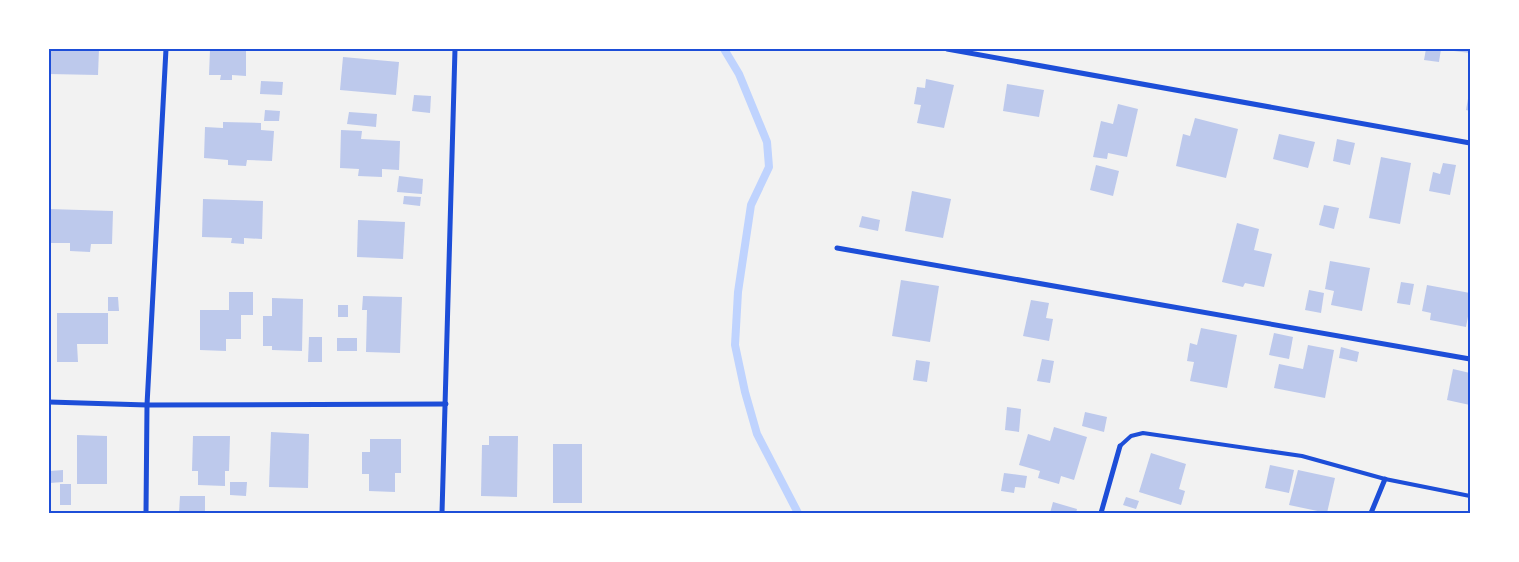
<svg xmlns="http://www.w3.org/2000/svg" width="1519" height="562" font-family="Mulish,sans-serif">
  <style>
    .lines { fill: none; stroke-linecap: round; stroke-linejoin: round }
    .stream { stroke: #bfd3fe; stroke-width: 8 }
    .building { fill: #bdc9ec }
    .service { stroke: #1d4ed8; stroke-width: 4 }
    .minor { stroke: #1d4ed8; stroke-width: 5 }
    .neatline { fill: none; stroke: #1d4ed8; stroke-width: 2 }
  </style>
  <rect width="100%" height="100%" fill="#f2f2f2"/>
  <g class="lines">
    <!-- stream -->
    <polyline class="stream" points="724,49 739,74 767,142 769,167 751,205 738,292 735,345 745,392 757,434 798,513"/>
  </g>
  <!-- building -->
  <g class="building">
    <polygon points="49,49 99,49 98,75 49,74"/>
    <polygon points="1426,49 1441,49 1439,62 1424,60"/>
    <polygon points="1454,49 1470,49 1470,53 1454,51"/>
    <polygon points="210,50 246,50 246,76 232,75 232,80 220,80 221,75 209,75"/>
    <polygon points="343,57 399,62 396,95 340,90"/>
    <polygon points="926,79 954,85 944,128 917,123 921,105 914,104 917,87 925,88"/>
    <polygon points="261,81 283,82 282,95 260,94"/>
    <polygon points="1007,84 1044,90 1039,117 1003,111"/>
    <polygon points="1469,93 1470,93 1470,111 1466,110"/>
    <polygon points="414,95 431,96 430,113 412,111"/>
    <polygon points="1118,104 1138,109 1127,157 1108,153 1107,159 1093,157 1101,121 1113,124"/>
    <polygon points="265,110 280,111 279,121 264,121"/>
    <polygon points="349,112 377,114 376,127 347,124"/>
    <polygon points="1195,118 1238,129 1226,178 1176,166 1183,134 1190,136"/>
    <polygon points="223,122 261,123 261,130 274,131 272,161 247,160 246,166 228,165 228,160 204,158 205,127 223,128"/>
    <polygon points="341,130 362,131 361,139 400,141 399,170 382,169 382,177 358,176 359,169 340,168"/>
    <polygon points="1279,134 1315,142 1308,168 1273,159"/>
    <polygon points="1337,139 1355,143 1350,165 1333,161"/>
    <polygon points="1381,157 1411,163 1400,224 1369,218"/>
    <polygon points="1443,163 1456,165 1450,195 1429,191 1433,172 1440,174"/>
    <polygon points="1096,165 1119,171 1113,196 1090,190"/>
    <polygon points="399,176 423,179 422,194 397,192"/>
    <polygon points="912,191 951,199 943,238 905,231"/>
    <polygon points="404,196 421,197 420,206 403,204"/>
    <polygon points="203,199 263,201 262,239 244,238 244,244 231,243 232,238 202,237"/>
    <polygon points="1324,205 1339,208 1334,229 1319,225"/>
    <polygon points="49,209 113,211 112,244 91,244 90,252 70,251 70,243 49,243"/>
    <polygon points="862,216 880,220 878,231 859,227"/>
    <polygon points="358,220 405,222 403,259 357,257"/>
    <polygon points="1237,223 1259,229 1254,250 1272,254 1264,287 1245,283 1243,287 1222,282"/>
    <polygon points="1330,261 1370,268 1362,311 1331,305 1334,291 1325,289"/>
    <polygon points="901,280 939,286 930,342 892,336"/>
    <polygon points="1401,282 1414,284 1410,305 1397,303"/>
    <polygon points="1427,285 1470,293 1470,306 1466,327 1430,320 1431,313 1422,311"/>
    <polygon points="1309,290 1324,293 1321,313 1305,310"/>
    <polygon points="229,292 253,292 253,315 241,315 241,339 226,339 226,351 200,350 200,310 229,310"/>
    <polygon points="363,296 402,297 400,353 366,352 367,310 362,310"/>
    <polygon points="108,297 118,297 119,311 108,311"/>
    <polygon points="272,298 303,299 302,351 272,350 272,346 263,346 263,316 272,316"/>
    <polygon points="1031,300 1049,303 1046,318 1053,319 1049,341 1023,336"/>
    <rect x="338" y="305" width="10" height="12"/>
    <polygon points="57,313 108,313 108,344 77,344 78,362 57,362"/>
    <polygon points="1201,328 1237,335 1227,388 1190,381 1194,362 1187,361 1190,343 1197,345"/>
    <polygon points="1274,333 1293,337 1289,359 1269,355"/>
    <polygon points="309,337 322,337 322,362 308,362"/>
    <rect x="337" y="338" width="20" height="13"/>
    <polygon points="1308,345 1334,350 1325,398 1274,388 1279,364 1303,369"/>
    <polygon points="1341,347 1359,352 1357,362 1339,358"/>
    <polygon points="1042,359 1054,361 1050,383 1037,381"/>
    <polygon points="916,360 930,362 927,382 913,380"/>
    <polygon points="1453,369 1470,373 1470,405 1447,400"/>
    <polygon points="1007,407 1021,409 1019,432 1005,430"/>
    <polygon points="1085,412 1107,417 1104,432 1082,426"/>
    <polygon points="1054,427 1087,437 1074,480 1061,476 1059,484 1038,478 1040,471 1019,465 1028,434 1050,441"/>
    <polygon points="271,432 309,434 308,488 269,487"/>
    <polygon points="77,435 107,436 107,484 77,484"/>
    <polygon points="193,436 230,436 229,471 225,471 225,486 198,485 198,471 192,471"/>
    <polygon points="489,436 518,436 517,497 481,496 482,445 489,445"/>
    <polygon points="370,439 401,439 401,473 395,473 395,492 369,491 369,474 362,474 362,452 370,452"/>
    <rect x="553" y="444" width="29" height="59"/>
    <polygon points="1151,453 1186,464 1179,489 1185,491 1181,505 1139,492"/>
    <polygon points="1270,465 1294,470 1289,493 1265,488"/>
    <polygon points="63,470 63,482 50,483 50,471"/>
    <polygon points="1298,470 1335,478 1327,513 1289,505"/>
    <polygon points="1004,473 1027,476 1025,488 1015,487 1014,493 1001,491"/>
    <polygon points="230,482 247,482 246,496 230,495"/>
    <rect x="60" y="484" width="11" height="21"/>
    <polygon points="180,496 205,496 205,513 179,513"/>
    <polygon points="1126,497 1139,501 1136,509 1123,505"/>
    <polygon points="1053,502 1077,509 1076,513 1050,513"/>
  </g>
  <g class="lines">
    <!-- service -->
    <polyline class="service" points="1120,446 1131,436 1143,433 1302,456 1385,479 1470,496"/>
    <!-- minor -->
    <g class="minor">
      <polyline points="947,49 1470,143"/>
      <polyline points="837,248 1470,359"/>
      <polyline points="49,402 147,405 446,404"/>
      <polyline points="146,513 147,405 166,49"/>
      <polyline points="442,513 455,49"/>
      <polyline points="1101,513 1120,446"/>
      <polyline points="1371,513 1385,479"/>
    </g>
  </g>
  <!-- border -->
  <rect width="1519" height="562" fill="none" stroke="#ffffff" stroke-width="100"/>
  <rect x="50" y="50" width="1419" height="462" class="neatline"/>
</svg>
